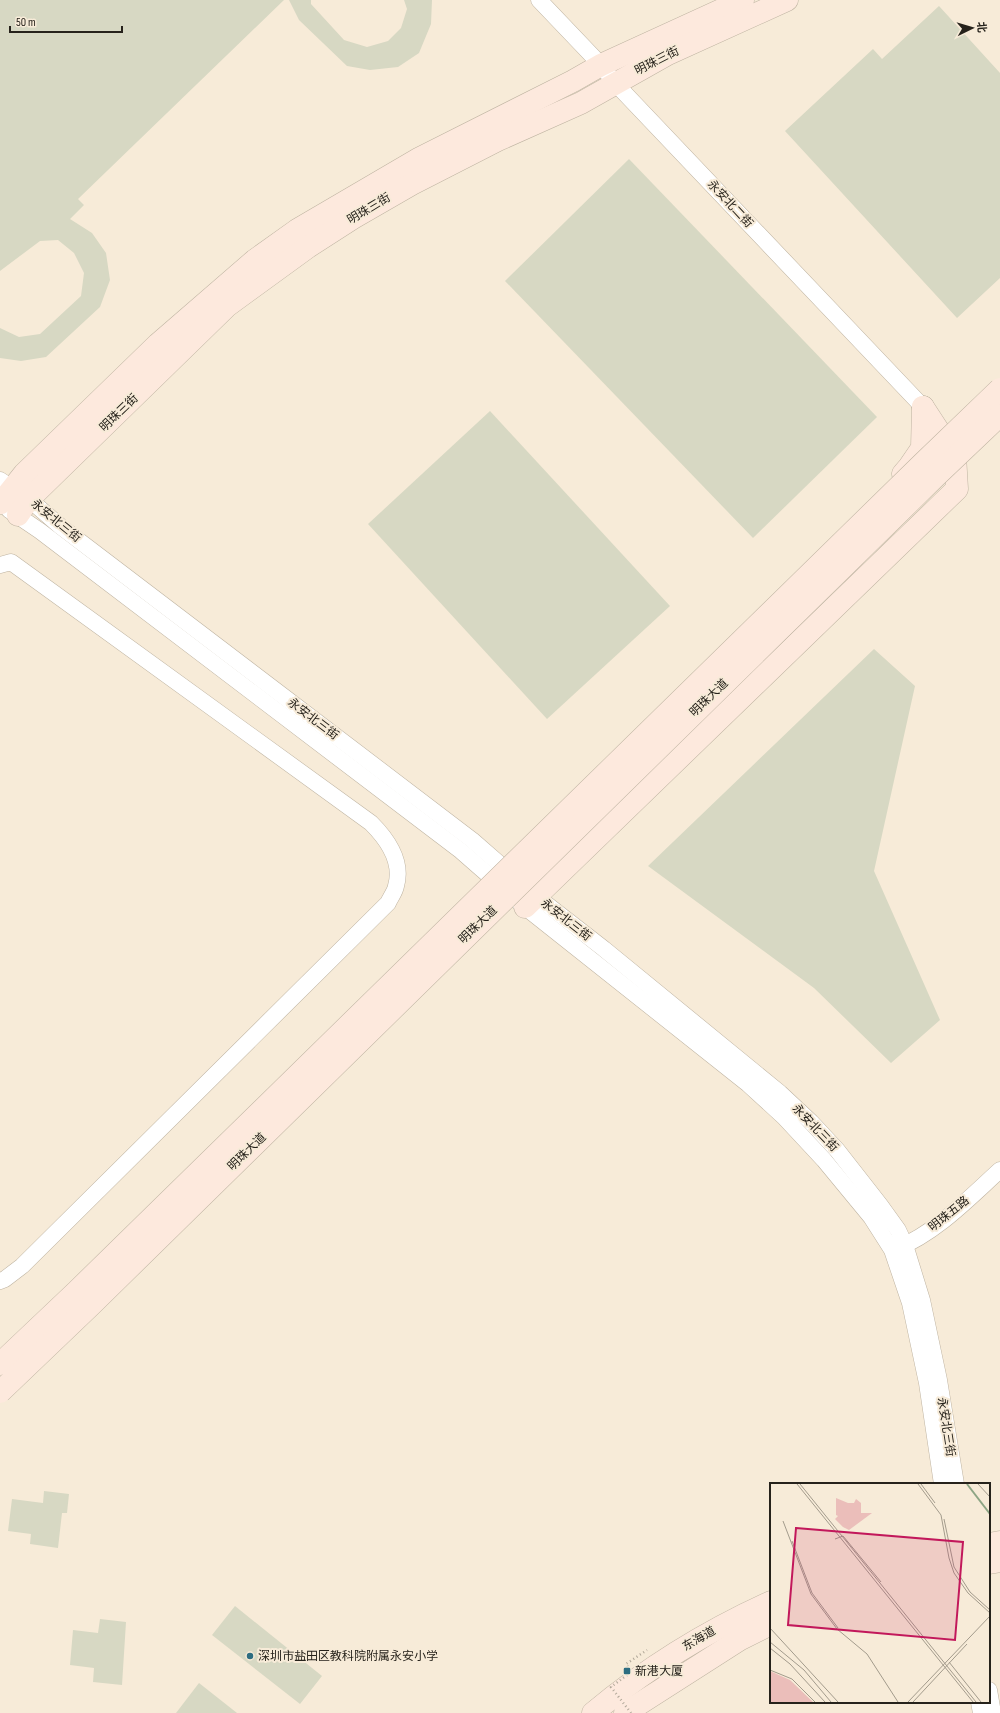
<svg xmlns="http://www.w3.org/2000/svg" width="1000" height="1713" font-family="'Sofia Sans Condensed','Noto Sans SC',sans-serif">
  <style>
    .building { fill: #d7d8c3 }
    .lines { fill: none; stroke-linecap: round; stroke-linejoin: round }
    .street-casing { stroke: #beb3a1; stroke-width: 17 }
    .secondary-casing { stroke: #beb3a1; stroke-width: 23 }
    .street { stroke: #fff; stroke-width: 16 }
    .secondary { stroke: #fde9dd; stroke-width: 22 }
    .secondary-bridge-casing { stroke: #beb3a1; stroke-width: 23; stroke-linecap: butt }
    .path-bridge { stroke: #b1a899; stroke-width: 2.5; stroke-dasharray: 1 3; stroke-linecap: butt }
    .secondary-bridge { stroke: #fde9dd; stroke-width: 22 }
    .poi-dot { fill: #2d6d81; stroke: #f7ebd8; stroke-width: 1.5 }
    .labels { text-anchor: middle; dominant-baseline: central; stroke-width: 4; stroke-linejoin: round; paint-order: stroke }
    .street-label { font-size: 12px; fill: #26221b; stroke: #f7ebd8 }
    .poi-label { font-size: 12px; fill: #26221b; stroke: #f7ebd8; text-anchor: start }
    .inset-river { fill: none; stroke: #8da584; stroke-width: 2 }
    .inset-road { fill: none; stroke: #a39b8c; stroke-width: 1 }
    .view { fill: #c2185b; fill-opacity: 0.15; stroke: #c2185b; stroke-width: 2 }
    .inset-edge { fill: none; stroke: #26221b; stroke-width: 2 }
  </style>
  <rect width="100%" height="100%" fill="#f7ebd8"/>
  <!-- building -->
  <g class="building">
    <polygon points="0,0 284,0 78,199 84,205 70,219 92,233 106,253 110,280 100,307 46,357 21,361 0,358 0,328 19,337 40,334 81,296 84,273 74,253 58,240 40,241 0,271"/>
    <polygon points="289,0 311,0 311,4 344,40 367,47 388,41 401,28 407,9 404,0 432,0 431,24 419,53 398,67 370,70 347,66 299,20"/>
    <polygon points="939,6 1000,73 1000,278 957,318 785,131 873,49 882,59"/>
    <polygon points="629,159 877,417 753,538 505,281"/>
    <polygon points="490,411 670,606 547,719 368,524"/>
    <polygon points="874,649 915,686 874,871 940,1020 891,1063 814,988 648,866"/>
    <polygon points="44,1491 69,1494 67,1513 62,1513 58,1548 30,1544 31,1534 8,1531 12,1499 43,1503"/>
    <polygon points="235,1606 322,1676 300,1704 212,1635"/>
    <polygon points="100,1619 126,1622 122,1685 93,1682 94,1668 70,1665 73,1630 98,1633"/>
    <polygon points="199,1683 237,1713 176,1713"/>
  </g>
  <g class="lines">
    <!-- street casing -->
    <g class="street-casing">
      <g id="street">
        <polyline points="539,0 601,65 615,83 923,407"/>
        <polyline points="0,480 29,499 61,527 472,840 536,896 604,949 780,1093 811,1122 837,1150 880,1205 898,1230 905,1245 922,1300 939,1380 956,1484"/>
        <polyline points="9,510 40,531 461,851 525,907 748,1084 784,1117 824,1160 871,1217 892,1250 910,1303 927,1383 942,1484"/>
        <path d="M 0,565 L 11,562 L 371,823 C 387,839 403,862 396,886 C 395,892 390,898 388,903 L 22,1266 L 5,1279 L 0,1281"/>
        <path d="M 896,1249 C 937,1232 968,1199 1000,1170"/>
        <polyline points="989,1690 993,1713"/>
        <polyline points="979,1702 981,1713"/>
      </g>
    </g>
    <!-- secondary casing -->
    <g class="secondary-casing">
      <g id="secondary">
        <polyline points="903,474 909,467 922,448 923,407"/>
        <polyline points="1,503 24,474 158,344 255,260 297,230 420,158 573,81 601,65 743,0"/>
        <polyline points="18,515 29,499 227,306 308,247 353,218 412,184 498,140 581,103 668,54 787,0"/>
        <polyline points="525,907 957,489 955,456 923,407"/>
        <polyline points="989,1544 1000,1542"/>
        <polyline points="989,1563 1000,1561"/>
        <path d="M 593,1713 C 647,1668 707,1631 771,1602"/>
        <polyline points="625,1713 739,1640 771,1624"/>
      </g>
    </g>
    <!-- street -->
    <use href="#street" class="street"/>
    <!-- secondary -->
    <use href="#secondary" class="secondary"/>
    <!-- secondary-bridge casing -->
    <g class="secondary-bridge-casing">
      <g id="secondary-bridge">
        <polyline points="0,1364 77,1291 923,463 1000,389"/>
        <polyline points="0,1392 91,1305 936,476 1000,415"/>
      </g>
    </g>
    <!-- path-bridge -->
    <polyline class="path-bridge" points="631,1713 611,1687 631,1672 626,1664 647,1650"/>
    <!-- secondary-bridge -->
    <use href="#secondary-bridge" class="secondary-bridge"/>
  </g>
  <!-- markers -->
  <g class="poi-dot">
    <circle cx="250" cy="1656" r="4"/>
    <rect x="623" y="1667" width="8" height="8" rx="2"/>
  </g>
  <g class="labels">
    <!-- street labels -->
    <g class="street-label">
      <text transform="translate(657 61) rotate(-27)">明珠三街</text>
      <text transform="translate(730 204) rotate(47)">永安北二街</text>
      <text transform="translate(369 209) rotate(-31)">明珠三街</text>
      <text transform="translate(119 413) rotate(-44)">明珠三街</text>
      <text transform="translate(56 521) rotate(39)">永安北三街</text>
      <text transform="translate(709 698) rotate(-44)">明珠大道</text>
      <text transform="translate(313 719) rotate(37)">永安北三街</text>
      <text transform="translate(566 920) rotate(38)">永安北三街</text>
      <text transform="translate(478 925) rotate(-44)">明珠大道</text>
      <text transform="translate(815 1128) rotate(46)">永安北三街</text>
      <text transform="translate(247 1152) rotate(-44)">明珠大道</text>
      <text transform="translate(949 1214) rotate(-39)">明珠五路</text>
      <text transform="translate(946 1427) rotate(81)">永安北三街</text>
      <text transform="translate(699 1639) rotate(-30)">东海道</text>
    </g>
    <!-- poi labels -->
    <g class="poi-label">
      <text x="258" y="1656">深圳市盐田区教科院附属永安小学</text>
      <text x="635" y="1671">新港大厦</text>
    </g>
  </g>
  <!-- overview -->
  <g transform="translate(770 1483)">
    <rect width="220" height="220" fill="#f7ebd8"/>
    <path d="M 66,15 L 78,20 L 84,20 L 86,16 L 91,20 L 91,30 L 102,30 L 79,47 L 73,44 L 65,36 L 68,33 L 66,32 ZM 0,188 L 20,197 L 43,219 L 0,219 Z" fill="#ebbeba"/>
    <path class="inset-river" d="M 197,1 L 220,31"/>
    <path class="inset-road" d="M 27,1 L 203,219M 30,1 L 206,219M 148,1 L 171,32 L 179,75 L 184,90 L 198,110 L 220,130M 151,1 L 165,20M 208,1 L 220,14M 174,36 L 184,84 L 200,109 L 220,127M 13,38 L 41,111 L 67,146M 65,56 L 73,53 L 111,99M 22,58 L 42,110 L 68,145M 0,145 L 68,219M 67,146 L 97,171 L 128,219M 0,159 L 34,187 L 61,219M 0,165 L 20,181 L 55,219M 179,179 L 211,219M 0,187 L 22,196 L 45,219M 138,219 L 220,133M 143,219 L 197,161"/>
    <path class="view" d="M 26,45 L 193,59 L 185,157 L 18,142 Z"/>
    <rect width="220" height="220" class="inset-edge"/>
  </g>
  <!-- north arrow -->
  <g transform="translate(972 28) rotate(85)" stroke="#f7ebd8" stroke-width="3" paint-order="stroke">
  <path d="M0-3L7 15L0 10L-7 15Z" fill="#26221b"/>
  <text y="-6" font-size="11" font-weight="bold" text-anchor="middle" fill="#26221b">北</text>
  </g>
  <!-- scale -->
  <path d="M10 26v6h112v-6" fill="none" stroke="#26221b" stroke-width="2"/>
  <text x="16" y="26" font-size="12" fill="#26221b" stroke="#f7ebd8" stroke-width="3" paint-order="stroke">50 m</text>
</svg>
